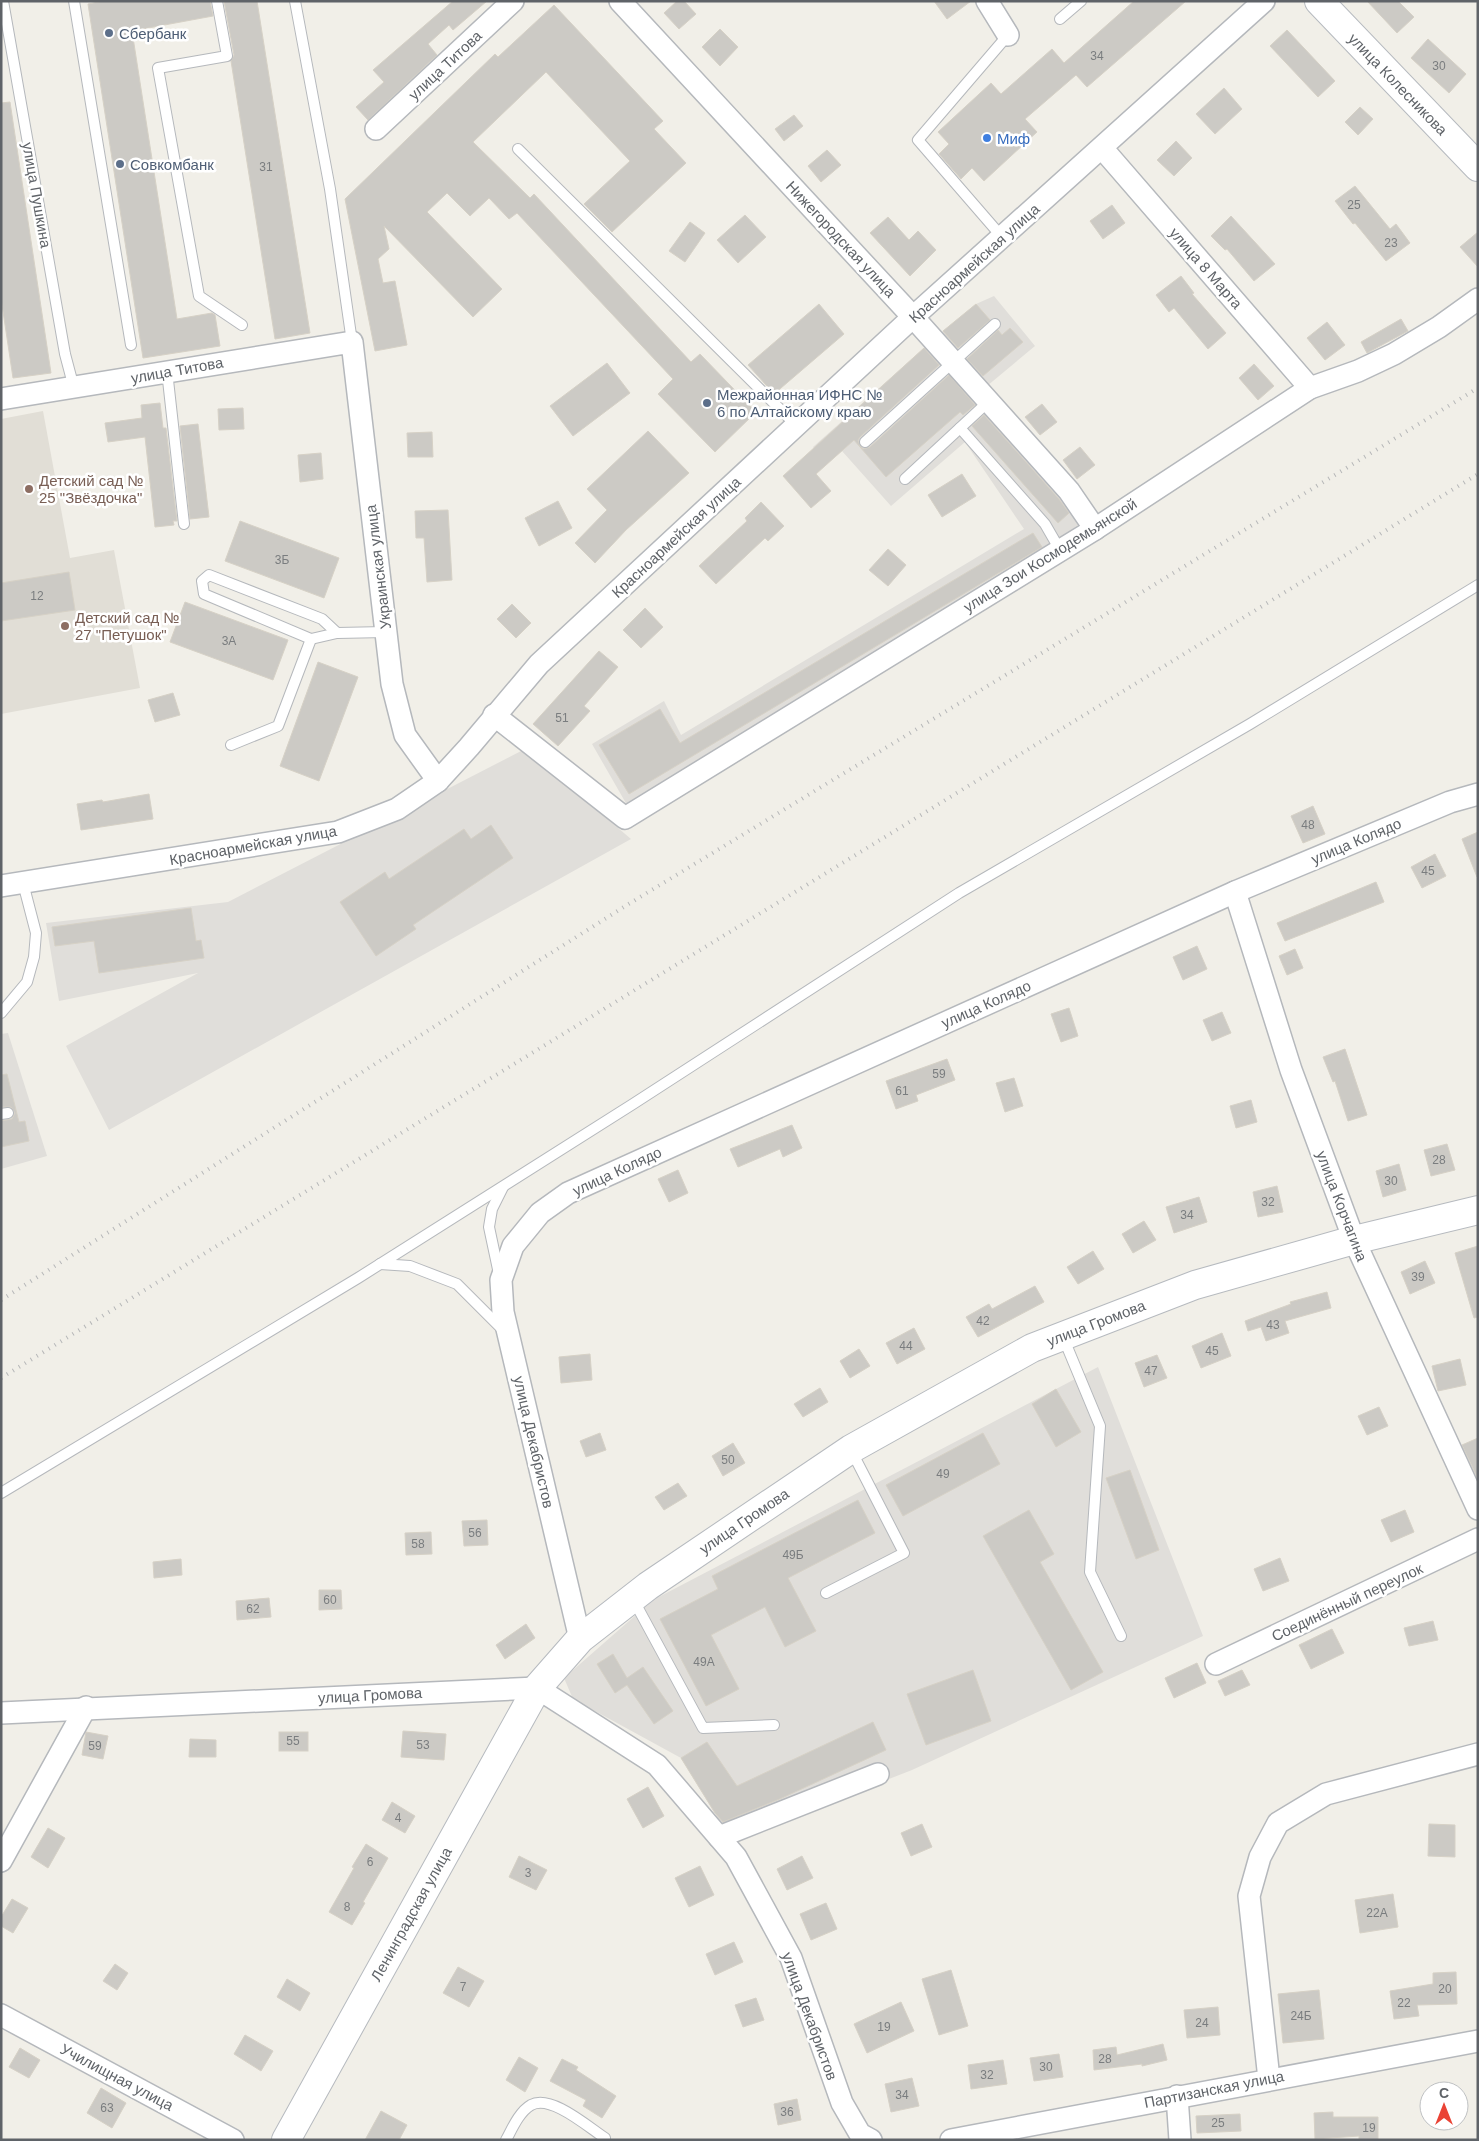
<svg xmlns="http://www.w3.org/2000/svg" width="1479" height="2141" font-family="Arial,sans-serif">
  <style>
    .industrial { fill: #e0deda }
    .education { fill: #e1ded6 }
    .building { fill: #cccac5; stroke: #d6d1c6 }
    .lines { fill: none; stroke-linecap: round; stroke-linejoin: round }
    .lane-casing { stroke: #b5b8bc; stroke-width: 12 }
    .street-casing { stroke: #b5b8bc; stroke-width: 24 }
    .secondary-casing { stroke: #b6babf; stroke-width: 30 }
    .lane { stroke: #fff; stroke-width: 10 }
    .street { stroke: #fff; stroke-width: 21 }
    .secondary { stroke: #fff; stroke-width: 28 }
    .rail { stroke: #b6b7b8; stroke-width: 4; stroke-dasharray: 1 6; stroke-linecap: butt }
    .service-dot { fill: #5c6f8a; stroke: #fff; stroke-width: 2 }
    .shop-dot { fill: #3f7fe0; stroke: #fff; stroke-width: 2 }
    .education-dot { fill: #8d6e63; stroke: #fff; stroke-width: 2 }
    .labels { text-anchor: middle; dominant-baseline: central; stroke-width: 5; stroke-linejoin: round; paint-order: stroke }
    .number-label { font-size: 12px; fill: #7a7d7f }
    .service-label { font-size: 15px; fill: #4e5e75; stroke: #fff; text-anchor: start }
    .street-label { font-size: 15px; fill: #5f6368; stroke: #fff }
    .shop-label { font-size: 15px; fill: #366cbe; stroke: #fff; text-anchor: start }
    .education-label { font-size: 15px; fill: #785e54; stroke: #fff; text-anchor: start }
  </style>
  <rect width="100%" height="100%" fill="#f1efe8"/>
  <!-- industrial -->
  <g class="industrial">
    <polygon points="994,296 1035,346 987,386 974,400 1082,522 1046,549 627,805 592,744 664,701 681,735 1024,529 965,442 891,506 842,451 827,464 813,447 942,332 976,304"/>
    <polygon points="525,749 631,839 109,1130 66,1046 198,973 59,1001 46,923 228,902"/>
    <polygon points="8,1033 47,1156 1,1169 1,1034"/>
    <polygon points="1098,1367 1203,1636 912,1770 756,1831 725,1830 681,1758 573,1699 564,1678 653,1600"/>
  </g>
  <!-- education -->
  <polygon class="education" points="43,411 70,558 114,550 140,688 1,714 1,419"/>
  <!-- building -->
  <g class="building">
    <polygon points="104,1 210,1 213,16 132,31 177,319 212,313 215,315 220,346 143,358 88,4"/>
    <polygon points="224,1 257,1 310,333 275,339 231,61 234,55"/>
    <polygon points="453,1 487,1 453,30 449,25 428,44 437,55 368,120 356,107 384,82 373,70"/>
    <polygon points="677,1 684,1 696,14 679,29 664,13"/>
    <polygon points="934,1 971,1 947,19"/>
    <polygon points="1134,1 1186,1 1087,87 1076,75 1025,119 1037,132 984,181 972,168 961,179 939,154 949,144 938,132 991,83 1001,94 1052,49 1064,63"/>
    <polygon points="1367,1 1398,1 1414,17 1397,33"/>
    <polygon points="554,5 663,121 654,129 686,163 612,232 584,204 630,161 546,72 473,142 530,198 534,194 691,362 700,354 756,412 715,452 658,394 673,379 517,213 509,219 489,198 470,216 447,193 427,212 502,289 473,317 384,226 389,249 378,259 383,283 395,281 407,345 375,351 345,199 495,54 498,57"/>
    <polygon points="720,29 738,47 720,66 702,47"/>
    <polygon points="1287,30 1335,81 1318,97 1270,46"/>
    <polygon points="1428,39 1466,74 1449,93 1411,58"/>
    <polygon points="1224,88 1242,109 1215,134 1196,114"/>
    <polygon points="10,102 51,373 13,378 1,298 1,103"/>
    <polygon points="1360,107 1373,119 1358,135 1345,122"/>
    <polygon points="794,115 803,126 784,141 775,129"/>
    <polygon points="1176,141 1192,158 1174,176 1157,160"/>
    <polygon points="827,150 841,165 821,182 808,166"/>
    <polygon points="1355,186 1390,229 1396,224 1410,243 1386,261 1355,223 1353,224 1335,201"/>
    <polygon points="1112,205 1125,223 1103,239 1090,221"/>
    <polygon points="745,215 766,237 738,263 717,240"/>
    <polygon points="1231,216 1275,264 1254,281 1227,249 1225,250 1211,236"/>
    <polygon points="888,217 909,240 918,231 936,250 910,276 870,233"/>
    <polygon points="690,222 705,233 685,262 669,251"/>
    <polygon points="1478,232 1478,267 1460,247"/>
    <polygon points="1181,276 1194,293 1192,294 1226,333 1208,349 1174,308 1169,312 1156,295"/>
    <polygon points="819,304 844,334 774,394 748,365"/>
    <polygon points="976,304 990,320 958,348 943,331"/>
    <polygon points="1401,319 1408,331 1367,353 1361,342"/>
    <polygon points="1327,322 1345,345 1325,360 1307,338"/>
    <polygon points="1010,328 1023,342 983,376 967,359 998,330 1002,335"/>
    <polygon points="924,348 939,365 860,437 858,440 860,446 863,449 870,447 949,375 975,405 963,415 960,412 886,477 854,440 816,474 831,491 811,508 783,476"/>
    <polygon points="607,363 630,393 573,436 550,406"/>
    <polygon points="1254,364 1274,386 1258,400 1239,378"/>
    <polygon points="160,403 163,428 166,428 177,521 173,521 174,525 155,527 145,437 108,442 105,423 142,418 141,405"/>
    <polygon points="1042,404 1057,422 1040,435 1025,417"/>
    <polygon points="243,408 244,429 219,430 218,409"/>
    <polygon points="984,415 1059,499 1069,513 1058,523 972,426"/>
    <polygon points="198,424 209,517 190,519 180,426"/>
    <polygon points="648,431 689,473 626,530 595,563 575,543 607,510 587,489"/>
    <polygon points="432,432 433,457 408,457 407,433"/>
    <polygon points="1080,447 1095,465 1077,479 1063,460"/>
    <polygon points="321,453 323,479 300,482 298,455"/>
    <polygon points="962,474 976,496 942,517 928,495"/>
    <polygon points="558,501 572,528 539,546 525,518"/>
    <polygon points="761,502 784,526 768,541 765,538 716,584 699,566 747,521 745,518"/>
    <polygon points="448,510 452,580 427,582 424,538 416,538 415,511"/>
    <polygon points="240,521 339,558 324,598 225,561"/>
    <polygon points="1033,533 1042,547 629,794 599,745 660,709 680,743"/>
    <polygon points="888,549 906,565 888,586 869,570"/>
    <polygon points="69,572 75,610 1,621 1,583"/>
    <polygon points="185,602 288,640 273,680 170,642"/>
    <polygon points="512,604 531,623 516,638 497,619"/>
    <polygon points="645,608 663,627 641,648 623,630"/>
    <polygon points="599,651 618,667 584,706 590,711 558,746 533,724"/>
    <polygon points="318,662 358,677 319,781 280,766"/>
    <polygon points="173,693 180,715 155,722 148,700"/>
    <polygon points="149,794 153,819 81,830 77,804 102,800 103,802"/>
    <polygon points="1313,806 1325,834 1303,843 1291,816"/>
    <polygon points="491,825 513,858 413,925 416,929 376,956 340,902 385,872 389,879 464,829 471,839"/>
    <polygon points="1478,832 1478,877 1477,877 1462,839"/>
    <polygon points="1435,854 1446,876 1422,888 1411,867"/>
    <polygon points="1376,882 1384,902 1285,941 1277,923"/>
    <polygon points="191,908 196,941 201,940 204,958 99,973 94,941 55,946 52,927"/>
    <polygon points="1197,946 1207,969 1183,980 1173,957"/>
    <polygon points="1295,949 1303,968 1287,975 1279,956"/>
    <polygon points="1069,1008 1078,1036 1061,1042 1051,1014"/>
    <polygon points="1222,1012 1231,1033 1212,1041 1203,1020"/>
    <polygon points="1345,1049 1367,1115 1348,1121 1335,1081 1333,1082 1323,1057"/>
    <polygon points="947,1059 955,1080 916,1095 918,1101 896,1109 886,1081"/>
    <polygon points="7,1074 19,1122 25,1121 29,1141 1,1147 1,1121 12,1119 15,1113 11,1107 1,1107 1,1075"/>
    <polygon points="1014,1078 1023,1106 1005,1112 996,1083"/>
    <polygon points="1251,1100 1257,1122 1236,1128 1230,1106"/>
    <polygon points="792,1125 802,1148 783,1157 780,1149 738,1167 730,1149"/>
    <polygon points="1447,1144 1455,1170 1431,1176 1424,1150"/>
    <polygon points="1399,1164 1406,1190 1383,1197 1376,1171"/>
    <polygon points="678,1170 688,1193 669,1202 658,1179"/>
    <polygon points="1277,1186 1283,1212 1258,1217 1253,1192"/>
    <polygon points="1199,1197 1207,1222 1174,1233 1166,1207"/>
    <polygon points="1144,1221 1156,1240 1133,1253 1122,1234"/>
    <polygon points="1478,1246 1478,1317 1474,1318 1455,1253"/>
    <polygon points="1093,1251 1104,1269 1078,1284 1067,1267"/>
    <polygon points="1425,1261 1435,1283 1410,1294 1401,1272"/>
    <polygon points="1035,1286 1044,1302 978,1337 966,1317 989,1304 992,1309"/>
    <polygon points="1327,1292 1331,1308 1285,1321 1289,1333 1266,1341 1261,1327 1248,1331 1245,1321 1291,1304 1290,1302"/>
    <polygon points="914,1328 925,1349 897,1364 886,1343"/>
    <polygon points="1222,1333 1231,1356 1201,1368 1192,1346"/>
    <polygon points="859,1349 870,1366 850,1378 840,1361"/>
    <polygon points="590,1354 592,1380 561,1383 559,1357"/>
    <polygon points="1157,1355 1167,1378 1144,1387 1135,1363"/>
    <polygon points="1460,1359 1466,1385 1438,1391 1432,1366"/>
    <polygon points="820,1388 828,1402 803,1417 794,1404"/>
    <polygon points="1056,1389 1081,1432 1056,1447 1032,1404"/>
    <polygon points="1379,1407 1388,1426 1367,1435 1358,1416"/>
    <polygon points="600,1433 606,1450 586,1457 580,1441"/>
    <polygon points="983,1433 1000,1464 903,1516 886,1485"/>
    <polygon points="1478,1438 1478,1479 1462,1445"/>
    <polygon points="733,1443 745,1463 723,1476 712,1456"/>
    <polygon points="1130,1470 1159,1550 1136,1559 1106,1478"/>
    <polygon points="678,1483 687,1496 664,1510 655,1497"/>
    <polygon points="858,1500 875,1533 788,1578 816,1631 785,1647 765,1607 711,1635 739,1689 706,1706 660,1619 718,1589 712,1576"/>
    <polygon points="1029,1510 1054,1554 1040,1562 1103,1672 1071,1690 983,1536"/>
    <polygon points="1405,1510 1414,1532 1391,1542 1381,1520"/>
    <polygon points="487,1520 488,1545 464,1546 462,1521"/>
    <polygon points="431,1532 432,1554 406,1555 405,1533"/>
    <polygon points="1280,1558 1289,1581 1263,1591 1254,1569"/>
    <polygon points="181,1559 182,1575 154,1578 153,1562"/>
    <polygon points="319,1590 341,1590 342,1609 319,1610"/>
    <polygon points="269,1598 271,1617 237,1620 236,1601"/>
    <polygon points="1433,1621 1438,1640 1409,1646 1404,1628"/>
    <polygon points="526,1624 535,1638 505,1659 496,1645"/>
    <polygon points="1332,1629 1344,1653 1311,1669 1299,1645"/>
    <polygon points="613,1654 627,1678 643,1667 673,1711 654,1724 627,1685 615,1693 597,1664"/>
    <polygon points="1197,1663 1206,1683 1174,1698 1165,1678"/>
    <polygon points="973,1670 991,1721 926,1745 907,1694"/>
    <polygon points="1242,1670 1250,1685 1225,1696 1218,1681"/>
    <polygon points="873,1722 886,1750 782,1798 723,1822 715,1813 681,1758 707,1742 737,1786"/>
    <polygon points="403,1731 446,1734 444,1760 401,1757"/>
    <polygon points="86,1732 108,1736 103,1759 82,1755"/>
    <rect x="279" y="1732" width="29" height="19"/>
    <polygon points="190,1739 216,1740 216,1757 189,1757"/>
    <polygon points="648,1787 664,1816 643,1828 627,1799"/>
    <polygon points="392,1802 415,1816 405,1833 382,1820"/>
    <polygon points="922,1824 932,1847 911,1856 901,1833"/>
    <polygon points="1429,1824 1455,1825 1455,1857 1428,1856"/>
    <polygon points="48,1828 65,1838 48,1868 31,1857"/>
    <polygon points="366,1844 388,1858 363,1902 365,1903 352,1925 329,1912 354,1868 352,1867"/>
    <polygon points="519,1856 547,1870 536,1890 509,1877"/>
    <polygon points="802,1856 813,1878 787,1890 777,1869"/>
    <polygon points="700,1866 714,1895 689,1907 675,1878"/>
    <polygon points="1393,1894 1398,1927 1360,1933 1355,1900"/>
    <polygon points="12,1899 28,1908 13,1933 1,1926 1,1917"/>
    <polygon points="826,1903 837,1929 811,1940 800,1914"/>
    <polygon points="734,1942 743,1962 715,1975 706,1954"/>
    <polygon points="115,1964 128,1973 117,1990 103,1981"/>
    <polygon points="458,1967 484,1981 469,2007 443,1993"/>
    <polygon points="951,1970 968,2026 939,2035 922,1979"/>
    <polygon points="1456,1972 1457,2004 1417,2005 1419,2016 1394,2019 1390,1991 1433,1984 1433,1973"/>
    <polygon points="287,1979 310,1993 300,2011 277,1997"/>
    <polygon points="1319,1990 1324,2039 1283,2043 1278,1994"/>
    <polygon points="756,1998 764,2020 743,2027 735,2005"/>
    <polygon points="901,2002 914,2031 867,2053 854,2024"/>
    <polygon points="1218,2007 1220,2035 1187,2038 1184,2010"/>
    <polygon points="245,2035 273,2051 261,2071 234,2054"/>
    <polygon points="1163,2044 1167,2060 1142,2066 1142,2064 1094,2070 1093,2050 1116,2047 1117,2055"/>
    <polygon points="20,2048 40,2060 29,2078 9,2067"/>
    <polygon points="1059,2054 1063,2077 1034,2081 1030,2058"/>
    <polygon points="519,2057 538,2068 525,2092 506,2080"/>
    <polygon points="562,2059 578,2067 576,2070 616,2096 602,2118 583,2106 586,2100 550,2081"/>
    <polygon points="1003,2060 1007,2084 971,2089 968,2065"/>
    <polygon points="912,2078 919,2106 891,2112 885,2084"/>
    <polygon points="101,2088 126,2103 112,2128 87,2113"/>
    <polygon points="797,2099 801,2120 778,2125 774,2104"/>
    <polygon points="381,2111 407,2125 399,2140 365,2140"/>
    <polygon points="1333,2112 1333,2117 1378,2117 1378,2140 1359,2140 1359,2136 1315,2139 1314,2113"/>
    <polygon points="1240,2114 1241,2131 1197,2133 1196,2116"/>
  </g>
  <g class="lines">
    <!-- lane casing -->
    <g class="lane-casing">
      <g id="lane">
        <polyline points="3,1 65,354 74,388"/>
        <polyline points="74,1 131,345"/>
        <polyline points="217,1 227,56 158,68 199,296 242,325"/>
        <polyline points="295,1 330,189 352,342"/>
        <polyline points="1060,19 1081,1"/>
        <polyline points="518,149 796,425"/>
        <polyline points="1002,237 918,140 1008,35"/>
        <polyline points="167,371 184,524"/>
        <polyline points="960,428 1045,524 1060,550"/>
        <polyline points="865,442 995,324"/>
        <polyline points="905,479 988,402"/>
        <polyline points="311,639 337,633"/>
        <polyline points="231,745 278,726 311,639 204,594 202,581 209,575 322,619 337,633 386,632"/>
        <polyline points="1,1013 27,982 34,957 36,933 23,883"/>
        <polyline points="1,1114 8,1113"/>
        <polyline points="380,1264 410,1266 457,1284 502,1329"/>
        <polyline points="499,1274 489,1227 492,1209 503,1187"/>
        <polyline points="1063,1337 1100,1426 1090,1572 1121,1636"/>
        <polyline points="1,1493 358,1278 633,1104 959,893 1250,724 1478,585"/>
        <polyline points="826,1593 904,1553 851,1450"/>
        <polyline points="633,1599 703,1728 774,1725"/>
        <path d="M 506,2140 C 512,2129 519,2112 531,2105 C 551,2094 588,2127 605,2138"/>
      </g>
    </g>
    <!-- street casing -->
    <g class="street-casing">
      <g id="street">
        <polyline points="620,1 913,317 1069,491 1095,529"/>
        <polyline points="987,1 1008,35"/>
        <polyline points="376,129 513,1"/>
        <polyline points="1102,148 1310,388"/>
        <polyline points="1,399 352,342 392,684 405,735 438,781"/>
        <polyline points="494,715 625,818 1095,529 1310,388 1358,371 1394,354 1439,327 1478,299"/>
        <polyline points="1,886 338,832 397,809 438,781 469,747 539,664 913,317 1264,1"/>
        <polyline points="1235,892 1291,1070 1354,1240 1478,1509"/>
        <polyline points="580,1639 503,1312 501,1280 513,1246 540,1213 568,1193 1235,892 1450,802 1478,794"/>
        <polyline points="1216,1664 1478,1539"/>
        <polyline points="1,1713 537,1688 657,1765 736,1857 791,1958 842,2103 860,2134 871,2140"/>
        <polyline points="719,1837 878,1774"/>
        <polyline points="1,1861 86,1707"/>
        <polyline points="1,2015 233,2140"/>
        <polyline points="1269,2079 1249,1896 1260,1857 1278,1823 1326,1794 1478,1754"/>
        <polyline points="1177,2096 1180,2140"/>
        <polyline points="951,2140 1478,2041"/>
      </g>
    </g>
    <!-- secondary casing -->
    <g class="secondary-casing">
      <g id="secondary">
        <polyline points="1319,1 1478,167"/>
        <polyline points="286,2140 537,1688 580,1639 648,1586 851,1449 1032,1348 1195,1285 1354,1240 1478,1210"/>
      </g>
    </g>
    <!-- lane -->
    <use href="#lane" class="lane"/>
    <!-- street -->
    <use href="#street" class="street"/>
    <!-- secondary -->
    <use href="#secondary" class="secondary"/>
    <!-- rail -->
    <g class="rail">
      <polyline points="1,1300 627,905 1478,388"/>
      <polyline points="1,1378 1478,474"/>
    </g>
  </g>
  <!-- markers -->
  <g class="service-dot">
    <circle cx="109" cy="33" r="5"/>
    <circle cx="120" cy="164" r="5"/>
    <circle cx="707" cy="403" r="5"/>
  </g>
  <circle class="shop-dot" cx="987" cy="138" r="5"/>
  <g class="education-dot">
    <circle cx="29" cy="489" r="5"/>
    <circle cx="65" cy="626" r="5"/>
  </g>
  <g class="labels">
    <!-- number labels -->
    <g class="number-label">
      <text x="1097" y="56">34</text>
      <text x="1439" y="66">30</text>
      <text x="266" y="167">31</text>
      <text x="1354" y="205">25</text>
      <text x="1391" y="243">23</text>
      <text x="282" y="560">3Б</text>
      <text x="37" y="596">12</text>
      <text x="229" y="641">3А</text>
      <text x="562" y="718">51</text>
      <text x="1308" y="825">48</text>
      <text x="1428" y="871">45</text>
      <text x="939" y="1074">59</text>
      <text x="902" y="1091">61</text>
      <text x="1439" y="1160">28</text>
      <text x="1391" y="1181">30</text>
      <text x="1268" y="1202">32</text>
      <text x="1187" y="1215">34</text>
      <text x="1418" y="1277">39</text>
      <text x="983" y="1321">42</text>
      <text x="1273" y="1325">43</text>
      <text x="906" y="1346">44</text>
      <text x="1212" y="1351">45</text>
      <text x="1151" y="1371">47</text>
      <text x="728" y="1460">50</text>
      <text x="943" y="1474">49</text>
      <text x="475" y="1533">56</text>
      <text x="418" y="1544">58</text>
      <text x="793" y="1555">49Б</text>
      <text x="330" y="1600">60</text>
      <text x="253" y="1609">62</text>
      <text x="704" y="1662">49А</text>
      <text x="293" y="1741">55</text>
      <text x="423" y="1745">53</text>
      <text x="95" y="1746">59</text>
      <text x="398" y="1818">4</text>
      <text x="370" y="1862">6</text>
      <text x="528" y="1873">3</text>
      <text x="347" y="1907">8</text>
      <text x="1377" y="1913">22А</text>
      <text x="463" y="1987">7</text>
      <text x="1445" y="1989">20</text>
      <text x="1404" y="2003">22</text>
      <text x="1301" y="2016">24Б</text>
      <text x="1202" y="2023">24</text>
      <text x="884" y="2027">19</text>
      <text x="1105" y="2059">28</text>
      <text x="1046" y="2067">30</text>
      <text x="987" y="2075">32</text>
      <text x="902" y="2095">34</text>
      <text x="107" y="2108">63</text>
      <text x="787" y="2112">36</text>
      <text x="1218" y="2123">25</text>
      <text x="1369" y="2128">19</text>
    </g>
    <!-- service labels -->
    <g class="service-label">
      <text x="119" y="33">Сбербанк</text>
      <text x="130" y="164">Совкомбанк</text>
      <text x="717" y="394">Межрайонная ИФНС №<tspan x="717" dy="17">6 по Алтайскому краю</tspan></text>
    </g>
    <!-- street labels -->
    <g class="street-label">
      <text transform="translate(445 65) rotate(-43)">улица Титова</text>
      <text transform="translate(1398 84) rotate(46)">улица Колесникова</text>
      <text transform="translate(37 195) rotate(80)">улица Пушкина</text>
      <text transform="translate(841 239) rotate(47)">Нижегородская улица</text>
      <text transform="translate(974 263) rotate(-42)">Красноармейская улица</text>
      <text transform="translate(1206 268) rotate(49)">улица 8 Марта</text>
      <text transform="translate(177 370) rotate(-10)">улица Титова</text>
      <text transform="translate(676 537) rotate(-43)">Красноармейская улица</text>
      <text transform="translate(1050 555) rotate(-32)">улица Зои Космодемьянской</text>
      <text transform="translate(378 567) rotate(-97)">Украинская улица</text>
      <text transform="translate(1356 841) rotate(-23)">улица Колядо</text>
      <text transform="translate(253 845) rotate(-10)">Красноармейская улица</text>
      <text transform="translate(986 1004) rotate(-24)">улица Колядо</text>
      <text transform="translate(617 1171) rotate(-25)">улица Колядо</text>
      <text transform="translate(1342 1206) rotate(69)">улица Корчагина</text>
      <text transform="translate(1096 1323) rotate(-21)">улица Громова</text>
      <text transform="translate(534 1442) rotate(77)">улица Декабристов</text>
      <text transform="translate(744 1521) rotate(-34)">улица Громова</text>
      <text transform="translate(1347 1602) rotate(-25)">Соединённый переулок</text>
      <text transform="translate(370 1695) rotate(-3)">улица Громова</text>
      <text transform="translate(411 1914) rotate(-61)">Ленинградская улица</text>
      <text transform="translate(810 2016) rotate(70)">улица Декабристов</text>
      <text transform="translate(117 2077) rotate(28)">Училищная улица</text>
      <text transform="translate(1214 2089) rotate(-11)">Партизанская улица</text>
    </g>
    <!-- shop labels -->
    <g class="shop-label">
      <text x="997" y="138">Миф</text>
    </g>
    <!-- education labels -->
    <g class="education-label">
      <text x="39" y="480">Детский сад №<tspan x="39" dy="17">25 "Звёздочка"</tspan></text>
      <text x="75" y="617">Детский сад №<tspan x="75" dy="17">27 "Петушок"</tspan></text>
    </g>
  </g>
  <!-- border -->
  <rect width="1479" height="2141" fill="none" stroke="#5f6368" stroke-width="5"/>
  <!-- north arrow -->
  <g transform="translate(1444 2106)"><circle r="24" fill="#ffffff" stroke="#bfc1c3"/>
  <path d="M0-4L9 19L0 12L-9 19Z" fill="#ea4335"/>
  <text y="-8" font-size="14" font-weight="bold" text-anchor="middle" fill="#5f6368">С</text>
  </g>
</svg>
